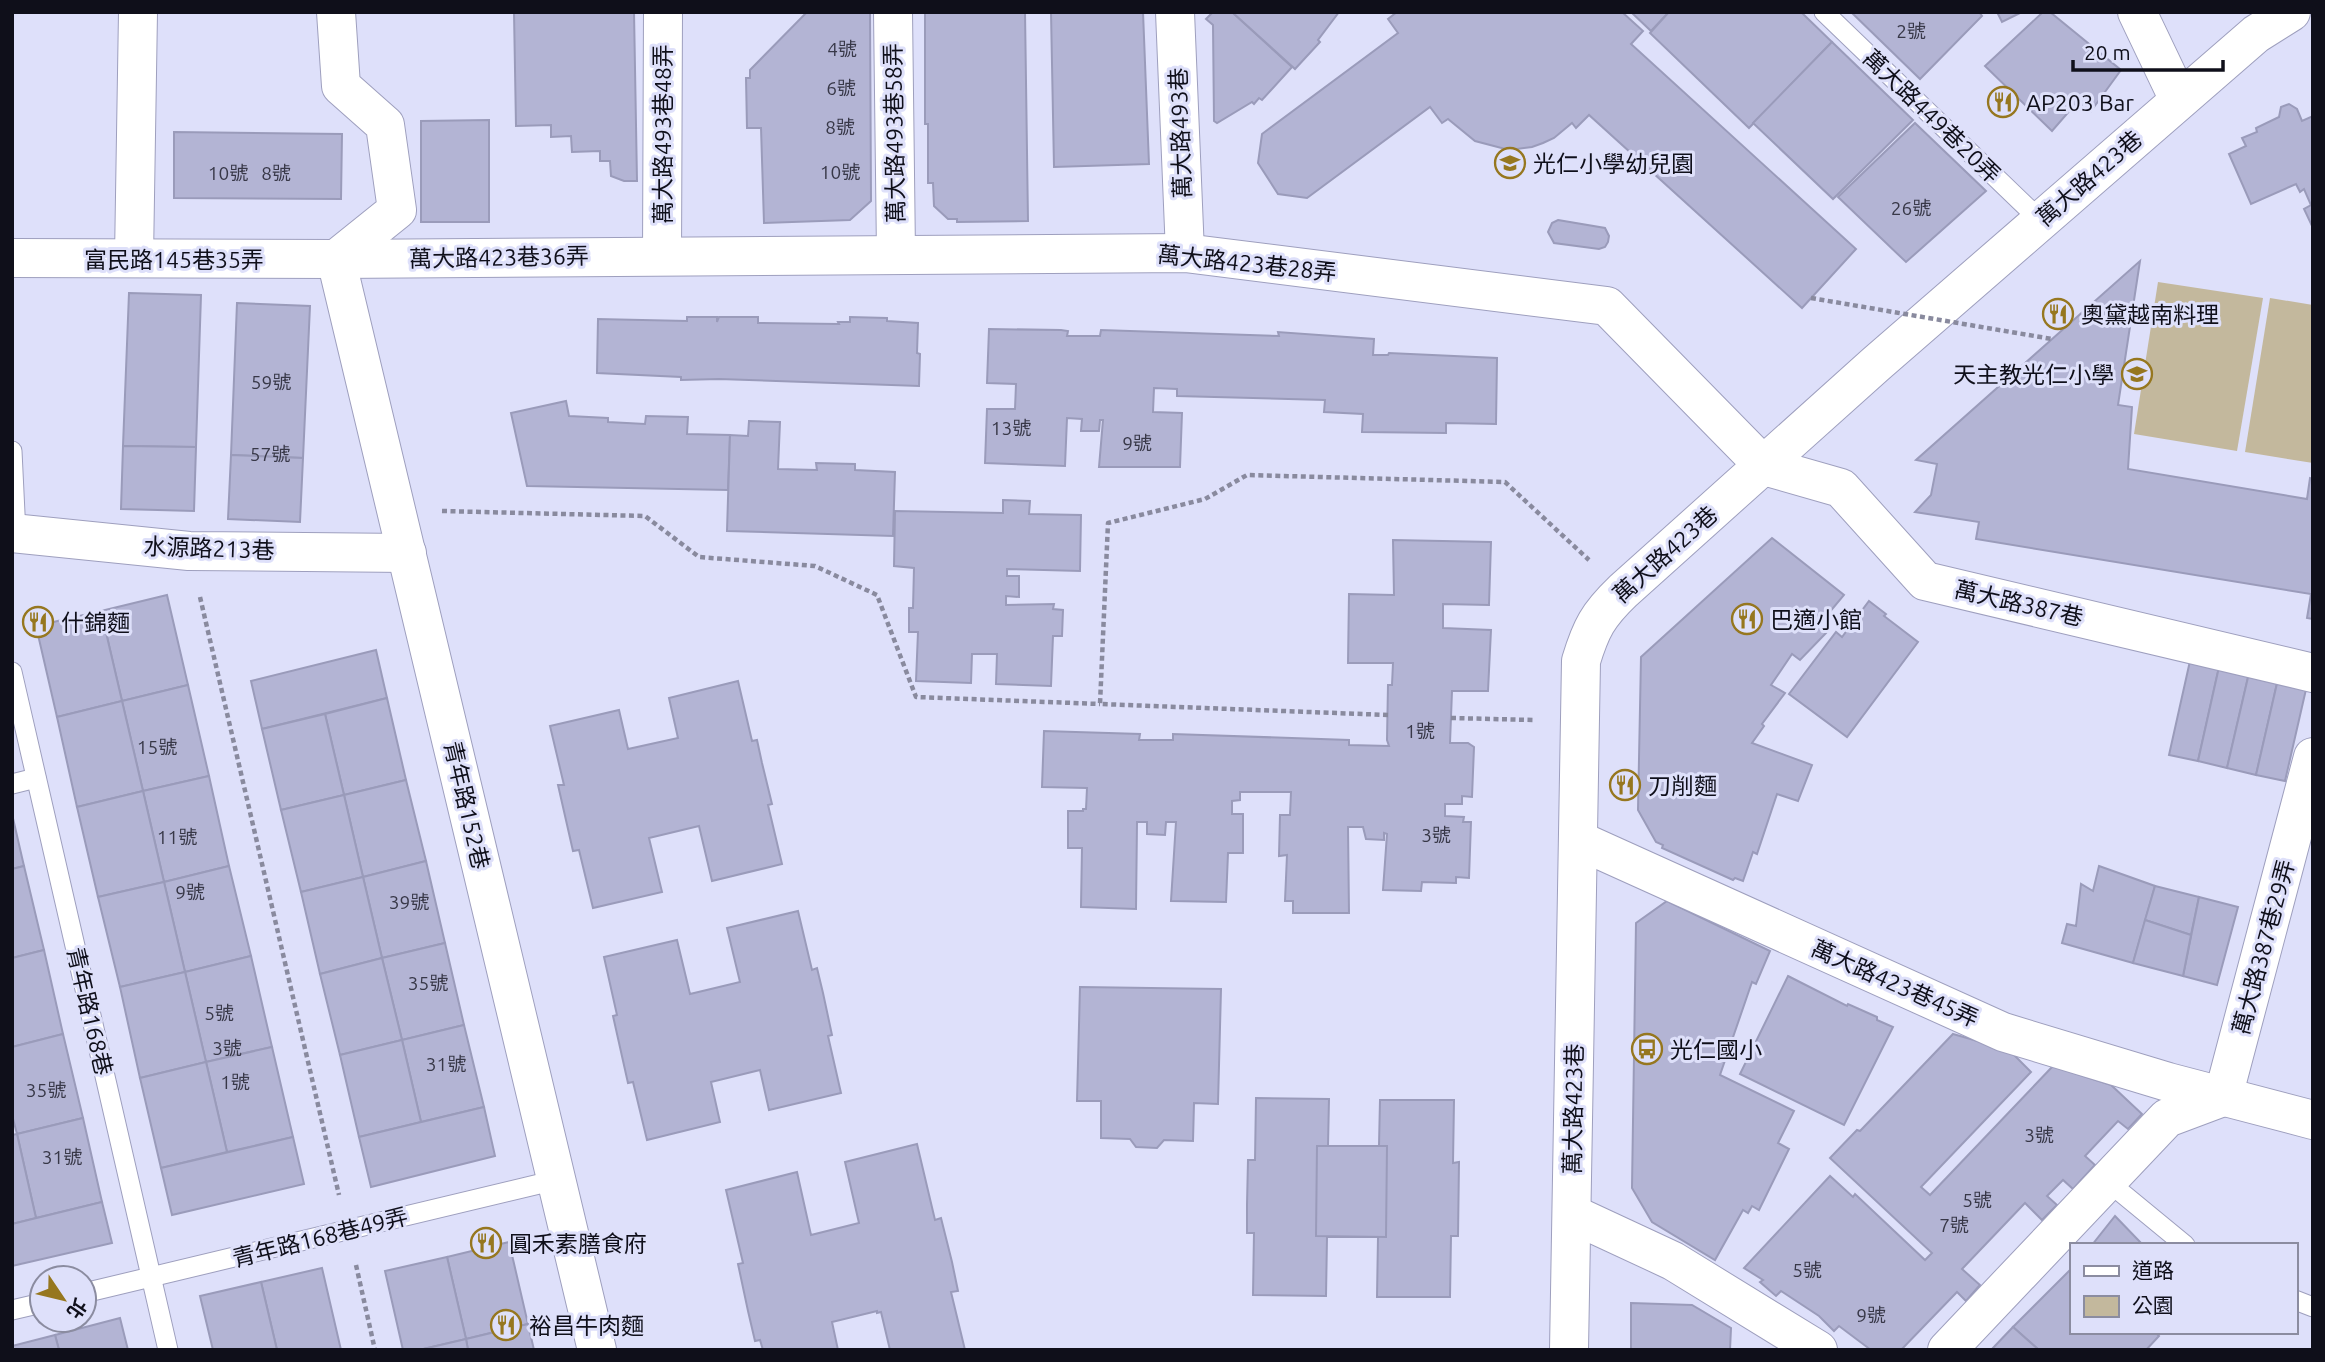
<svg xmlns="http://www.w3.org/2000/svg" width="2325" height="1362" font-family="Ubuntu,'Noto Sans TC',sans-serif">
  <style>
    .green { fill: #c3b89d }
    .building { fill: #b3b4d4; stroke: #9a9bba; stroke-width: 2 }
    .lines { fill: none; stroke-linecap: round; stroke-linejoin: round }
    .service-casing { stroke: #9e9fbe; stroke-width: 21 }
    .minor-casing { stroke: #9e9fbe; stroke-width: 40 }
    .path { stroke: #898a9e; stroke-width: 4.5; stroke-dasharray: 5 3.5; stroke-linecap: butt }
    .service { stroke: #fff; stroke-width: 19 }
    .minor { stroke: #fff; stroke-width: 38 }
    .path-bridge { stroke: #898a9e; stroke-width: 4.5; stroke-dasharray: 5 3.5; stroke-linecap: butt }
    .labels { text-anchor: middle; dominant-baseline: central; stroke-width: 6; stroke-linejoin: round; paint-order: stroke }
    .number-label { font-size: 19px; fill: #383848 }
    .poi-label { font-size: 23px; fill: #0f0f1a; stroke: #dee0fa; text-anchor: start }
    .street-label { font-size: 23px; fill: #0f0f1a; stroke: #dee0fa }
  </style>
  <rect width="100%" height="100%" fill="#dee0fa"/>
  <!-- green -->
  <g class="green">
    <polygon points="2158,282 2263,298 2237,451 2134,434"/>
    <polygon points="2270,298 2313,305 2313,463 2245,452"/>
  </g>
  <!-- building -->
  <g class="building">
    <polygon points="514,12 634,12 637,181 624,181 611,176 610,161 600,161 600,151 572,152 571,136 551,137 551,125 516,126"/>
    <polygon points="807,12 870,12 871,201 850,220 764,223 761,128 747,128 746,78 750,78 750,70"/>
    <polygon points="925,12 1025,12 1028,221 957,222 957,219 948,219 934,206 933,183 928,183 928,124 925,124"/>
    <polygon points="1051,12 1143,12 1149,164 1054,167"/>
    <polygon points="1213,12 1232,12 1292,67 1262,100 1259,98 1254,104 1252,102 1217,123 1214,121 1213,25 1206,19"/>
    <polygon points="1232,12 1339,12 1318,40 1320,42 1295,69"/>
    <polygon points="1397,12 1622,12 1643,31 1631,44 1856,249 1802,308 1589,115 1576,128 1572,123 1554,138 1543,143 1532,147 1509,150 1475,141 1448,119 1442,123 1430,107 1307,198 1278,194 1258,163 1262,134 1398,33 1388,19"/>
    <polygon points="1631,12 1669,12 1651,31"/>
    <polygon points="1669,12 1801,12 1832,42 1749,128 1650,33"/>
    <polygon points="1851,12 1979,12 1982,16 1920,79"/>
    <polygon points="1997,12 2022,12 2002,22"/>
    <polygon points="2043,12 2050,12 2121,70 2091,111 2078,101 2052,131 1985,66"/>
    <polygon points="1832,42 1913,120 1833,199 1753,123"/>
    <polygon points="2289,104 2297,109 2302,121 2313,116 2313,228 2304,209 2311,205 2304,189 2300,192 2296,184 2251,204 2229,154 2246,146 2242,138 2257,132 2256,128 2279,117 2281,107"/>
    <polygon points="489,120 489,222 421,222 421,121"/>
    <polygon points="1915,123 1986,191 1906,262 1838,197"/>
    <polygon points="174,132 342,134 341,199 174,198"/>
    <polygon points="1558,220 1605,228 1609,236 1608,242 1605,247 1599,249 1554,243 1548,232 1552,223"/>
    <polygon points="2140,261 2118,405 2132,407 2128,469 2307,499 2310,478 2313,479 2313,619 2307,618 2311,594 1976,539 1979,522 1915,512 1931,495 1937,464 1916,460"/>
    <polygon points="129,293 201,295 196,447 123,446"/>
    <polygon points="237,303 310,306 303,458 231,455"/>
    <polygon points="687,317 717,317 717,322 719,317 758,317 758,323 839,324 838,322 850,322 850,317 887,318 887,321 918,323 917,353 920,354 919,386 719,379 681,380 681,377 597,373 598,319 687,321"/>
    <polygon points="989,329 1061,330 1068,331 1067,336 1100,336 1101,330 1279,336 1278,332 1374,339 1373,355 1388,355 1389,353 1497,358 1496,424 1446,423 1446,433 1362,432 1363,414 1324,412 1325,400 1177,396 1177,389 1154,388 1153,412 1182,413 1180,467 1099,467 1103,420 1100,420 1099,431 1081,431 1082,419 1067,418 1065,466 985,463 987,409 1015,409 1016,384 987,383"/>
    <polygon points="566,401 569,416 608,418 608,422 645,424 646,416 688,417 687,434 730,435 728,490 527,486 511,413"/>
    <polygon points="749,421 780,422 778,469 817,470 816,463 855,464 855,470 895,472 893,536 727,531 730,435 748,436"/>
    <polygon points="123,446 196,447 194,511 121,509"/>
    <polygon points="231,455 303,458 300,522 228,519"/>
    <polygon points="1003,500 1030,501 1029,514 1081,515 1080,571 1007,569 1007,576 1019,576 1019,597 1006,596 1006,605 1054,604 1053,609 1063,610 1062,636 1053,636 1051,686 996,684 997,654 972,654 971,683 916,681 918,632 909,632 909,608 913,608 914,568 894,566 895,511 1003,513"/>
    <polygon points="1772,538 1844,595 1818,626 1826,633 1800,660 1792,654 1771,685 1785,693 1762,724 1764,726 1752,743 1812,765 1798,801 1777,794 1757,854 1753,852 1743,881 1735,878 1733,880 1662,848 1663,845 1656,842 1638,810 1641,657"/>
    <polygon points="1393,540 1491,542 1489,605 1443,604 1443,628 1491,630 1488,691 1452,691 1450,743 1468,743 1474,747 1472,797 1462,796 1462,804 1445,804 1445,816 1464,817 1463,822 1471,822 1469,878 1456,877 1456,883 1422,882 1421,891 1383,890 1387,834 1384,833 1384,840 1366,839 1363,827 1348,827 1349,913 1293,913 1293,901 1285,901 1287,855 1279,856 1280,815 1290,815 1291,792 1240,792 1240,800 1232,801 1232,814 1243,814 1243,853 1228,853 1226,902 1171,901 1176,822 1166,822 1165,835 1147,834 1147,822 1137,822 1136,909 1081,907 1082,848 1068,848 1068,811 1083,811 1083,809 1086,809 1087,788 1042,787 1044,731 1140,734 1139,740 1173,740 1173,734 1349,740 1349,745 1389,746 1387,740 1388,685 1392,685 1393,663 1348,663 1349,594 1394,595"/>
    <polygon points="167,595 188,685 122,701 101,611"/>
    <polygon points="1869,601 1886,614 1884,616 1918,642 1847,737 1789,694 1836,632 1842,637"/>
    <polygon points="101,611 122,701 57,717 36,626"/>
    <polygon points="376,650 387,698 262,729 251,681"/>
    <polygon points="2190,661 2219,667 2198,761 2169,755"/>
    <polygon points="2219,667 2249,673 2227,768 2198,761"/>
    <polygon points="2249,673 2278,679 2256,775 2227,768"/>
    <polygon points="2278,679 2307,685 2285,781 2256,775"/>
    <polygon points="738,681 752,741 757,740 762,763 772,804 768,805 782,864 712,881 699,826 649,838 662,892 593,908 579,850 573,851 558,785 564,785 550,726 619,710 628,749 678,738 669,698"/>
    <polygon points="188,685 209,776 143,791 122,701"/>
    <polygon points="387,698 406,780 344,795 325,714"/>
    <polygon points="122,701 143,791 77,807 57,717"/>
    <polygon points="325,714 344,795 281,810 262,729"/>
    <polygon points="209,776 229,866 164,882 143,791"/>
    <polygon points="406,780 426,861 363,877 344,795"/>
    <polygon points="143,791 164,882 98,897 77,807"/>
    <polygon points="344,795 363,877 301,892 281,810"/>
    <polygon points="12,814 24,866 12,869"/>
    <polygon points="426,861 445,943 382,958 363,877"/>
    <polygon points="24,866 44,950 12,958 12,869"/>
    <polygon points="229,866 251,956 185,972 164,882"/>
    <polygon points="2099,866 2155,886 2133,963 2062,943 2067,924 2076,926 2081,884 2093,891"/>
    <polygon points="363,877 382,958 320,974 301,892"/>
    <polygon points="164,882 185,972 120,987 98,897"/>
    <polygon points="2155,886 2199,897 2191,935 2145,920"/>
    <polygon points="2199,897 2238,907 2217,985 2183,976"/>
    <polygon points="1667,901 1770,951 1756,984 1752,982 1720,1075 1794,1111 1778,1143 1789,1149 1759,1210 1752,1206 1748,1213 1743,1210 1715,1260 1652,1222 1632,1188 1636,923"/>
    <polygon points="798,911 812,970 817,968 823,993 832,1035 828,1036 841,1093 769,1110 760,1070 711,1082 720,1122 647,1140 633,1082 628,1083 613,1016 617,1015 604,957 677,940 690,994 740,982 727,928"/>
    <polygon points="2145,920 2191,935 2183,976 2133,963"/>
    <polygon points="445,943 464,1025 402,1040 382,958"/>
    <polygon points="44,950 63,1034 12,1047 12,958"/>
    <polygon points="251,956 272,1047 206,1062 185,972"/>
    <polygon points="382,958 402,1040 340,1055 320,974"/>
    <polygon points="185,972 206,1062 140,1078 120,987"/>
    <polygon points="1788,976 1847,1006 1848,1004 1877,1017 1877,1020 1893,1027 1844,1125 1740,1074"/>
    <polygon points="1080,987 1221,989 1218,1104 1194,1103 1193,1141 1164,1140 1157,1148 1136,1147 1130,1139 1101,1138 1101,1101 1077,1101"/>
    <polygon points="464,1025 484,1107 421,1122 402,1040"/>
    <polygon points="63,1034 83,1118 17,1134 12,1115 12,1047"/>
    <polygon points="1953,1034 2009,1050 2031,1072 1921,1187 1930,1195 2053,1066 2111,1085 2142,1114 2128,1129 2118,1121 2085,1156 2095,1165 2073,1189 2063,1180 2047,1196 2057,1205 2042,1220 2025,1203 1962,1269 1980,1285 1966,1301 1957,1292 1901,1350 1871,1350 1839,1326 1834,1331 1819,1316 1781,1291 1776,1296 1760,1282 1763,1280 1744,1268 1830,1176 1853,1197 1855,1194 1925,1260 1932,1253 1830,1158 1857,1130 1860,1131"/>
    <polygon points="402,1040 421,1122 359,1137 340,1055"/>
    <polygon points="272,1047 293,1137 227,1152 206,1062"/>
    <polygon points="206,1062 227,1152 161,1168 140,1078"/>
    <polygon points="1256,1098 1329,1099 1328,1146 1379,1146 1380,1100 1454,1100 1453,1163 1459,1162 1458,1236 1451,1236 1450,1297 1377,1297 1378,1237 1327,1237 1326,1296 1253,1295 1254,1233 1247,1233 1247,1205 1248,1160 1255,1160"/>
    <polygon points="484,1107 495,1156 371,1187 359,1137"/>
    <polygon points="83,1118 102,1202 36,1218 17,1134"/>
    <polygon points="17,1134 36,1218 12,1224 12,1135"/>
    <polygon points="293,1137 304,1184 172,1215 161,1168"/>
    <polygon points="917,1144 935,1220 941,1218 952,1262 958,1291 951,1292 965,1350 890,1350 881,1312 877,1313 877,1311 832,1322 838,1350 763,1350 760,1340 755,1341 748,1311 738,1264 743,1263 726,1190 797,1172 811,1235 859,1223 845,1162"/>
    <polygon points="1317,1146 1387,1146 1386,1237 1316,1236"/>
    <polygon points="102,1202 112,1243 12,1266 12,1224"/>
    <polygon points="2115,1216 2143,1245 2092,1245"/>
    <polygon points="509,1242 528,1324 466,1339 447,1257"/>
    <polygon points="447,1257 466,1339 419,1350 403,1350 385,1271"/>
    <polygon points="322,1268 341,1350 277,1350 261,1282"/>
    <polygon points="2071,1269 2071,1332 2155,1332 2159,1336 2146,1350 2039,1350 2013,1327"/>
    <polygon points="261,1282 277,1350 213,1350 200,1296"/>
    <polygon points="1631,1303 1692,1305 1731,1328 1730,1350 1631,1350"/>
    <polygon points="120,1318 128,1350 59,1350 55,1335"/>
    <polygon points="528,1324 534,1350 468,1350 466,1339"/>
    <polygon points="2013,1327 2039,1350 1991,1350"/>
    <polygon points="55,1335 59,1350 12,1350 12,1346"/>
    <polygon points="466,1339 468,1350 419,1350"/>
  </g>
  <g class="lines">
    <!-- service casing -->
    <g class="service-casing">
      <g id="service">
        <polyline points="1824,12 2040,220"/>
        <polyline points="12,451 16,534 13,540"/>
        <polyline points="12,672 168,1350"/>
        <polyline points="12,784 36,778"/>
        <polyline points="2106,1180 2185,1245"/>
        <polyline points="84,1293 556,1180"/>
        <polyline points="2295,1300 2313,1307"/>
        <polyline points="12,1310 42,1303"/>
      </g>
    </g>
    <!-- minor casing -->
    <g class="minor-casing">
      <g id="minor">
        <polyline points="336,12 341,86 385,125 397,210 336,259"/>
        <polyline points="893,12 896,254"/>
        <polyline points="1175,12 1185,253"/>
        <polyline points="2137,12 2179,100"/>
        <polyline points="662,255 663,12"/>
        <polyline points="12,258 336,259 1185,253 1607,306 1764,466 1841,488 1925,581 2313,673"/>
        <polyline points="134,258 138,12"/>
        <polyline points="336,259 597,1350"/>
        <polyline points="12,533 189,551 407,553"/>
        <polyline points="1578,840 2003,1032 2168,1082 2313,1120"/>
        <polyline points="2223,1097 2313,757"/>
        <polyline points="1572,1214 1673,1261 1818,1350"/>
        <path d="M 1569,1350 L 1581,661 C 1591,628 1598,615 1623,591 L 1876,364 L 2256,34 L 2291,12"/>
        <polyline points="1947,1350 2167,1118 2223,1097"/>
      </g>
    </g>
    <!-- path -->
    <g class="path">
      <polyline points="442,511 645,516 699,557 815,566 877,595 916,697 1100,704"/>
      <polyline points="200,597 339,1195"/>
      <polyline points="1388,715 1100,704 1108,523 1205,499 1247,475 1505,482 1589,560"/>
      <polyline points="1451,718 1534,720"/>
      <polyline points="356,1265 375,1350"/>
    </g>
    <!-- service -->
    <use href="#service" class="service"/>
    <!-- minor -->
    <use href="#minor" class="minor"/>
    <!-- path-bridge -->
    <polyline class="path-bridge" points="1811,298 2052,339"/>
  </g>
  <!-- icons -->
  <defs>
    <g id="restaurant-ring" transform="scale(1.575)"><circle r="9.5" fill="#dee0fa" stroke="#96771f" stroke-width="1.5"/><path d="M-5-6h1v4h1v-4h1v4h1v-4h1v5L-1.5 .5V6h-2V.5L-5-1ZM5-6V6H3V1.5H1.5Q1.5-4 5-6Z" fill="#96771f"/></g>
    <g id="school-ring" transform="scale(1.575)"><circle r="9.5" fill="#dee0fa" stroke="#96771f" stroke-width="1.5"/><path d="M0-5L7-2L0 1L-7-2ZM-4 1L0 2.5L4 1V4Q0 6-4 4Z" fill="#96771f"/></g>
    <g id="bus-ring" transform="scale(1.575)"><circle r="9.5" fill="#dee0fa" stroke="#96771f" stroke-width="1.5"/><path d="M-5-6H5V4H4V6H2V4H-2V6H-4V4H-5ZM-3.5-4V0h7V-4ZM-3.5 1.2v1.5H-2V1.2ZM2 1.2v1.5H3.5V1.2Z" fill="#96771f"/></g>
  </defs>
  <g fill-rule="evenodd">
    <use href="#restaurant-ring" x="2003" y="102"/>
    <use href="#school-ring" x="1510" y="163"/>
    <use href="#restaurant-ring" x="2058" y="314"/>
    <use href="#school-ring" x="2137" y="374"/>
    <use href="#restaurant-ring" x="1747" y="619"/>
    <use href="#restaurant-ring" x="38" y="622"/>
    <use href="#restaurant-ring" x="1625" y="785"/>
    <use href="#bus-ring" x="1647" y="1049"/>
    <use href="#restaurant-ring" x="486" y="1243"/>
    <use href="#restaurant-ring" x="506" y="1325"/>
  </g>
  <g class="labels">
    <!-- number labels -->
    <g class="number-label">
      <text x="1911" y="31">2號</text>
      <text x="842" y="49">4號</text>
      <text x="841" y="88">6號</text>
      <text x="840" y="127">8號</text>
      <text x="840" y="172">10號</text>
      <text x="228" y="173">10號</text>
      <text x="276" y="173">8號</text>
      <text x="1911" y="208">26號</text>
      <text x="271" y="382">59號</text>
      <text x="1011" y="428">13號</text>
      <text x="1137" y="443">9號</text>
      <text x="270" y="454">57號</text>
      <text x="1420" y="731">1號</text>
      <text x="157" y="747">15號</text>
      <text x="1436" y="835">3號</text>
      <text x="177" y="837">11號</text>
      <text x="190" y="892">9號</text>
      <text x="409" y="902">39號</text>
      <text x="428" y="983">35號</text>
      <text x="219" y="1013">5號</text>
      <text x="227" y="1048">3號</text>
      <text x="446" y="1064">31號</text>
      <text x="235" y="1082">1號</text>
      <text x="46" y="1090">35號</text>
      <text x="2039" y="1135">3號</text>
      <text x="62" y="1157">31號</text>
      <text x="1977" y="1200">5號</text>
      <text x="1954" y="1225">7號</text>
      <text x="1807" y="1270">5號</text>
      <text x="1871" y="1315">9號</text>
    </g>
    <!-- poi labels -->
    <g class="poi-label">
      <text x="2026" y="102">AP203 Bar</text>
      <text x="1533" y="163">光仁小學幼兒園</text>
      <text x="2081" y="314">奧黛越南料理</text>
      <text x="2114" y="374" text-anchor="end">天主教光仁小學</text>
      <text x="1770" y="619">巴適小館</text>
      <text x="61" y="622">什錦麵</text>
      <text x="1648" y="785">刀削麵</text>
      <text x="1670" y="1049">光仁國小</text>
      <text x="509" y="1243">圓禾素膳食府</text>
      <text x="529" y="1325">裕昌牛肉麵</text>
    </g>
    <!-- street labels -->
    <g class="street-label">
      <text transform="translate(1932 116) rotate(44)">萬大路449巷20弄</text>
      <text transform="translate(894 133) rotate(-91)">萬大路493巷58弄</text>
      <text transform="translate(1180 133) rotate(-92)">萬大路493巷</text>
      <text transform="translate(662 134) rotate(-90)">萬大路493巷48弄</text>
      <text transform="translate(2089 178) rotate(-41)">萬大路423巷</text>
      <text transform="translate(499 257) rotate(-1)">萬大路423巷36弄</text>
      <text x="174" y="259">富民路145巷35弄</text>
      <text transform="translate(1247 263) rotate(6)">萬大路423巷28弄</text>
      <text transform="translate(209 548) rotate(2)">水源路213巷</text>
      <text transform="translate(1665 554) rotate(-42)">萬大路423巷</text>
      <text transform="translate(2019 603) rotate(13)">萬大路387巷</text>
      <text transform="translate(467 805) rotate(77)">青年路152巷</text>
      <text transform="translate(2263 947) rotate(-75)">萬大路387巷29弄</text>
      <text transform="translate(1895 983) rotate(24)">萬大路423巷45弄</text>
      <text transform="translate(90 1011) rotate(77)">青年路168巷</text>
      <text transform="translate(1573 1109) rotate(-89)">萬大路423巷</text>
      <text transform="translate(320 1237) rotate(-14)">青年路168巷49弄</text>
    </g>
  </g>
  <!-- border -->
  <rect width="2325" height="1362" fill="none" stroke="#0f0f1a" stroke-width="28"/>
  <!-- legend -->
  <rect x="2070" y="1243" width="228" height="91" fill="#dee0fa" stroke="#8b8ca0" stroke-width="2"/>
  <rect x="2084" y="1266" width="35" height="10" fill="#ffffff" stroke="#8b8ca0" stroke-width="2"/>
  <text x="2132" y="1278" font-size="21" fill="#0f0f1a">道路</text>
  <rect x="2084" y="1296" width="35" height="21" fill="#c3b89d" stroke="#8b8ca0" stroke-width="2"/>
  <text x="2132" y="1313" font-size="21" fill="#0f0f1a">公園</text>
  <!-- north arrow -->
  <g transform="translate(63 1299) rotate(125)"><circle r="33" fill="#dee0fa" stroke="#8b8ca0" stroke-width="2"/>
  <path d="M0-5L12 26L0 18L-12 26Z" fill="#96771f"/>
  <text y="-10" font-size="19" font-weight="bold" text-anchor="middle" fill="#0f0f1a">北</text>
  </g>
  <!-- scale -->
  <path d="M2073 60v10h150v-10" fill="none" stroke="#0f0f1a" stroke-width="3.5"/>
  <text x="2084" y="60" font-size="21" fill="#0f0f1a" stroke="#dee0fa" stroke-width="5" paint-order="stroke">20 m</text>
</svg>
